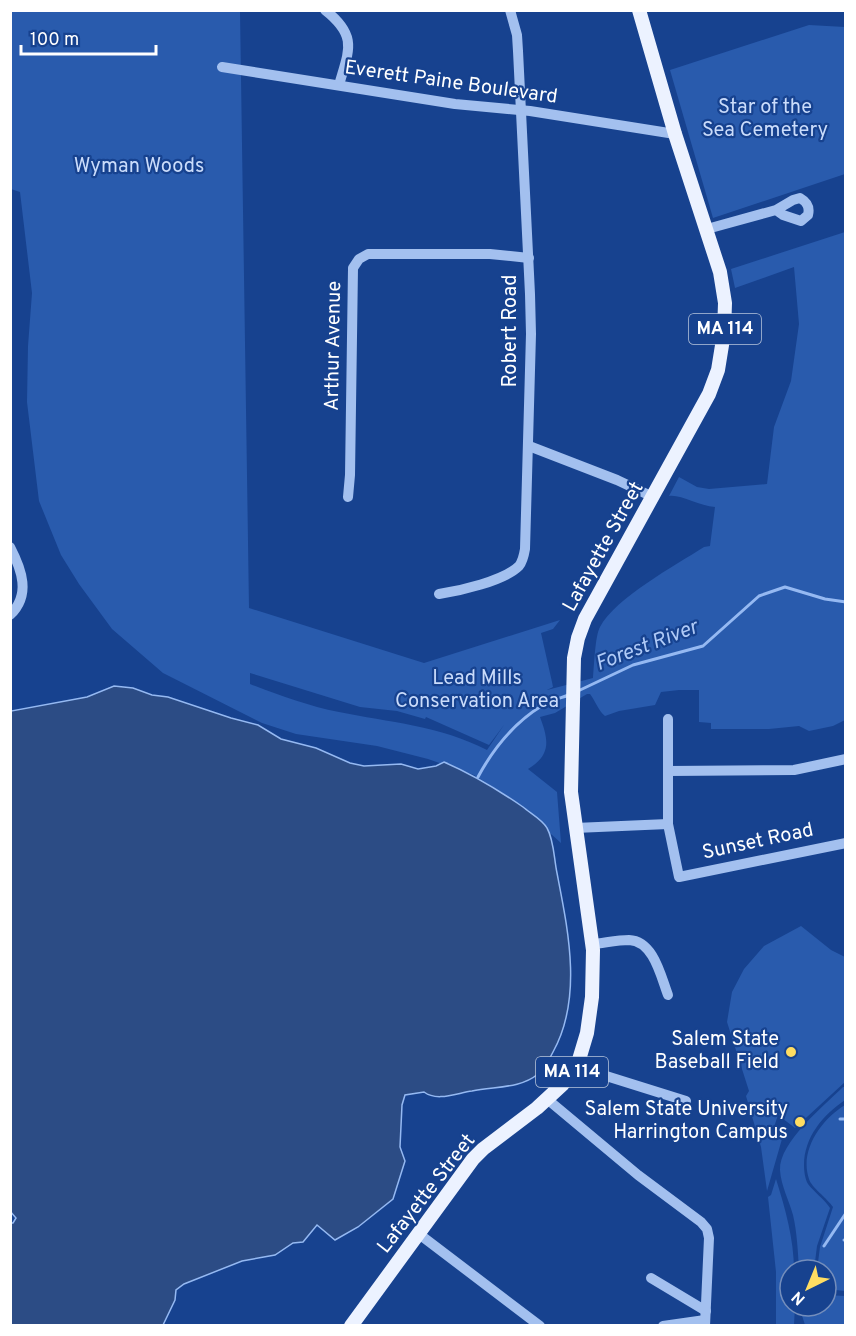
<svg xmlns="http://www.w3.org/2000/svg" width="856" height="1336" font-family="Overpass,sans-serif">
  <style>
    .green { fill: #295bad; fill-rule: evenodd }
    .water { fill: #2c4c85; stroke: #95b9f2; stroke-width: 1.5 }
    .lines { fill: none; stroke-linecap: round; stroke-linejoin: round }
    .stream { stroke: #95b9f2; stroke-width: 3 }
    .minor { stroke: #a3c0ef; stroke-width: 10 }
    .major { stroke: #ecf2ff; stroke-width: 14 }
    .poi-dot { fill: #ffdd62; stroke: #17428f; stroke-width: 2 }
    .labels { text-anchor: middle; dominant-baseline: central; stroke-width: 4.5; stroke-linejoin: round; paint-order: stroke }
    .shield { fill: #17428f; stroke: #b9c6dd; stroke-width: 1.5 }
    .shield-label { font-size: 18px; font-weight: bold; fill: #fff }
    .street-label { font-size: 20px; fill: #fff; stroke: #17428f }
    .park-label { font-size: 20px; fill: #cadcfb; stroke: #17428f }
    .poi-label { font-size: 20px; fill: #fff; stroke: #17428f; text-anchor: end }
    .water-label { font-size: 21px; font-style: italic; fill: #afcaf7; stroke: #17428f }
  </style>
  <rect width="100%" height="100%" fill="#17428f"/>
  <!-- green -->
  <g class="green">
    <path d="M 10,11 L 240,11 L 249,608 L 424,663 L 560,620 L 553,629 L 541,633 L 552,682 L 553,687 L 547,690 L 593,678 C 594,667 595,636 600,627 C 615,598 676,565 704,547 L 710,546 L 715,507 C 699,506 680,494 669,496 L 679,477 L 697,487 L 709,489 L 767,484 L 774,427 L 791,381 L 799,324 L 794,267 L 735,288 L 731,269 L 845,232 L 845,720 L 833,726 L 809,731 L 799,726 L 769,729 L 711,729 L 711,723 L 699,722 L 699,690 L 679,690 L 661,692 L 655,705 L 619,711 L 605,716 C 598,710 596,702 590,694 L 587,694 L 555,713 L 540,717 C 549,741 551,755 528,769 L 557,792 L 561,843 L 512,799 L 474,775 L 428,759 L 377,746 L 296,734 L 262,723 L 163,673 L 112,629 L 79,584 L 61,555 L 39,501 L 27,402 L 28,346 L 32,293 L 20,192 L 11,189 ZM 250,673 L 360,707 L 397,711 L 425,719 L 426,717 L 489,745 L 504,725 L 487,750 C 441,726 388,722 339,712 C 308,706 279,695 250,684 Z"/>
    <polygon points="809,25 845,27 845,174 713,218 670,70"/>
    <polygon points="801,926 831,950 845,957 845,1082 795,1128 778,1115 774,1127 782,1139 767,1191 761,1147 746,1096 749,1091 727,1022 732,992 744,969 764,946"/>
    <path d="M 843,1087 L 845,1087 L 845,1100 C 823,1115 804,1137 804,1165 C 804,1171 805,1179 808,1184 C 814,1192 824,1199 830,1208 L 817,1246 L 814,1270 L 799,1270 C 798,1252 797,1232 793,1215 C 789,1200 781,1186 780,1170 C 779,1142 824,1106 843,1087 Z"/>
    <path d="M 845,1105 L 845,1291 L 826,1289 L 826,1270 L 817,1270 L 820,1247 L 833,1207 C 828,1199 811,1187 809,1179 C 799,1150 822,1119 845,1105 Z"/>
    <path d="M 776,1179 C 785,1208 794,1239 794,1270 L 790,1270 L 790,1306 L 795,1306 L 794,1325 L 776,1325 L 776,1272 L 768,1197 L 771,1195 Z"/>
    <polygon points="826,1295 845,1296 845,1325 805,1325 799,1306 826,1306"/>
  </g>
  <!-- water -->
  <path class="water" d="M 114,686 L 133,688 L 152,695 L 168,697 L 231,718 L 258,725 L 281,739 L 316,748 L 350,763 L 364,766 L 401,764 L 418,769 L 436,766 L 444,762 C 474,775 497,789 523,807 C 530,813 543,820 547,828 C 554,840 554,859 557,873 C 568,930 583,998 553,1052 C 549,1060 545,1068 538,1074 C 520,1089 494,1086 472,1091 C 457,1093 437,1102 424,1092 L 405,1095 L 402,1105 L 400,1147 L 405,1161 L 393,1199 L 358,1227 L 335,1240 L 317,1225 L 303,1242 L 293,1243 L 275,1255 L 242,1261 L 184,1284 L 176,1290 L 175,1300 L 163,1325 L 11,1325 L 10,1223 L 13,1223 L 16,1218 L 10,1211 L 11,711 L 87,697 Z"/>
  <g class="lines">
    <!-- stream -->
    <g class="stream">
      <polyline points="578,691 633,665 703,646 759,596 785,587 825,599 846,602"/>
      <path d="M 478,777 C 493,749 515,722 543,705 C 551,700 561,698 569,695"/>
      <polyline points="840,1119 846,1119"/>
      <polyline points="844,1240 846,1240"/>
      <polyline points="824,1246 846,1213"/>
    </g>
    <!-- minor -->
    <g class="minor">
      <path d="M 325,10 C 358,36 349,50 339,85"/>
      <polyline points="222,67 455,104 530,111 675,134"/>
      <path d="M 707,229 L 776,210 L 783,215 L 801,221 L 808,215 C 810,207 807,202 800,198 L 793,200 L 776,210"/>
      <polyline points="529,446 617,480 653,497"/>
      <polyline points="348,497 350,475 353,268 359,259 368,254 490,254 529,258"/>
      <path d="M 10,547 C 22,570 31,595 10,615"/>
      <path d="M 439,594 C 459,591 504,581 519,566 C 523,561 524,555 525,549 L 531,334 L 530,294 L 518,51 L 517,35 L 510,10"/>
      <polyline points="668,719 668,824 679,877 846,843"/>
      <polyline points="668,771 794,770 846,759"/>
      <polyline points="575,828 668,824"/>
      <path d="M 592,944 C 604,943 617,940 629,940 C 654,941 661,977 668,995"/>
      <polyline points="578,1063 603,1075 686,1101"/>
      <polyline points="547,1099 638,1175 701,1222 707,1229 709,1238 705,1326"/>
      <polyline points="419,1234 540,1326"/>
      <polyline points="651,1278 706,1311"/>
      <polyline points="663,1326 705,1320"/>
    </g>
    <!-- major -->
    <polyline class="major" points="351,1326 473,1159 483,1149 537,1108 563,1084 578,1063 587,1033 592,997 593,950 571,792 574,658 578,638 585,619 709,394 718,370 724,333 725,303 720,272 675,134 639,10"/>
  </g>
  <!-- markers -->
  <g class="poi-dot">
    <circle cx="791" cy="1052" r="6"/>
    <circle cx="800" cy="1122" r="6"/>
  </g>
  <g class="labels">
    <!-- shield labels -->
    <g class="shield">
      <rect x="689" y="314" width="72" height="30" rx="4.5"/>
      <rect x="536" y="1057" width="72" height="30" rx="4.5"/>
    </g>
    <g class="shield-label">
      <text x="725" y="329">MA 114</text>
      <text x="572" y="1072">MA 114</text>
    </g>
    <!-- street labels -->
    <g class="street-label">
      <text transform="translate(451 83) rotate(8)">Everett Paine Boulevard</text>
      <text transform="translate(511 331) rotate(-90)">Robert Road</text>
      <text transform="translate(334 346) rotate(-89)">Arthur Avenue</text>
      <text transform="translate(604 547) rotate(-61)">Lafayette Street</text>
      <text transform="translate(758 842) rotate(-12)">Sunset Road</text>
      <text transform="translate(427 1194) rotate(-52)">Lafayette Street</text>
    </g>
    <!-- park labels -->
    <g class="park-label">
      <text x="765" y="108">Star of the<tspan x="765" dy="23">Sea Cemetery</tspan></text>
      <text x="139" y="167">Wyman Woods</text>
      <text x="477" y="679">Lead Mills<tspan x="477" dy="23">Conservation Area</tspan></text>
    </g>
    <!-- poi labels -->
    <g class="poi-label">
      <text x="779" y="1040">Salem State<tspan x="779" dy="23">Baseball Field</tspan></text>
      <text x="788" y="1110">Salem State University<tspan x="788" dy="23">Harrington Campus</tspan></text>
    </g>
    <!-- water labels -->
    <g class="water-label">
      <text transform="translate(647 646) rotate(-21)">Forest River</text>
    </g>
  </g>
  <!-- border -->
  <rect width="856" height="1336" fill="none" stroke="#ffffff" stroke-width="24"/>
  <!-- north arrow -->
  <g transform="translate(808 1288) rotate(223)"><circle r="28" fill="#17428f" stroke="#748ebc" stroke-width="1.5"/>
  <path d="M0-4.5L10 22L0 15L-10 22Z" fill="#ffdd62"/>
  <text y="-9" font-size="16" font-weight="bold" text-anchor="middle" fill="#ffffff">N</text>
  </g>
  <!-- scale -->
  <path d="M21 45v9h135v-9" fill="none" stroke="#ffffff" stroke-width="3"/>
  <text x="30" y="45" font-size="18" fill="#ffffff" stroke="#17428f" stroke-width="4.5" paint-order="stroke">100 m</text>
</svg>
